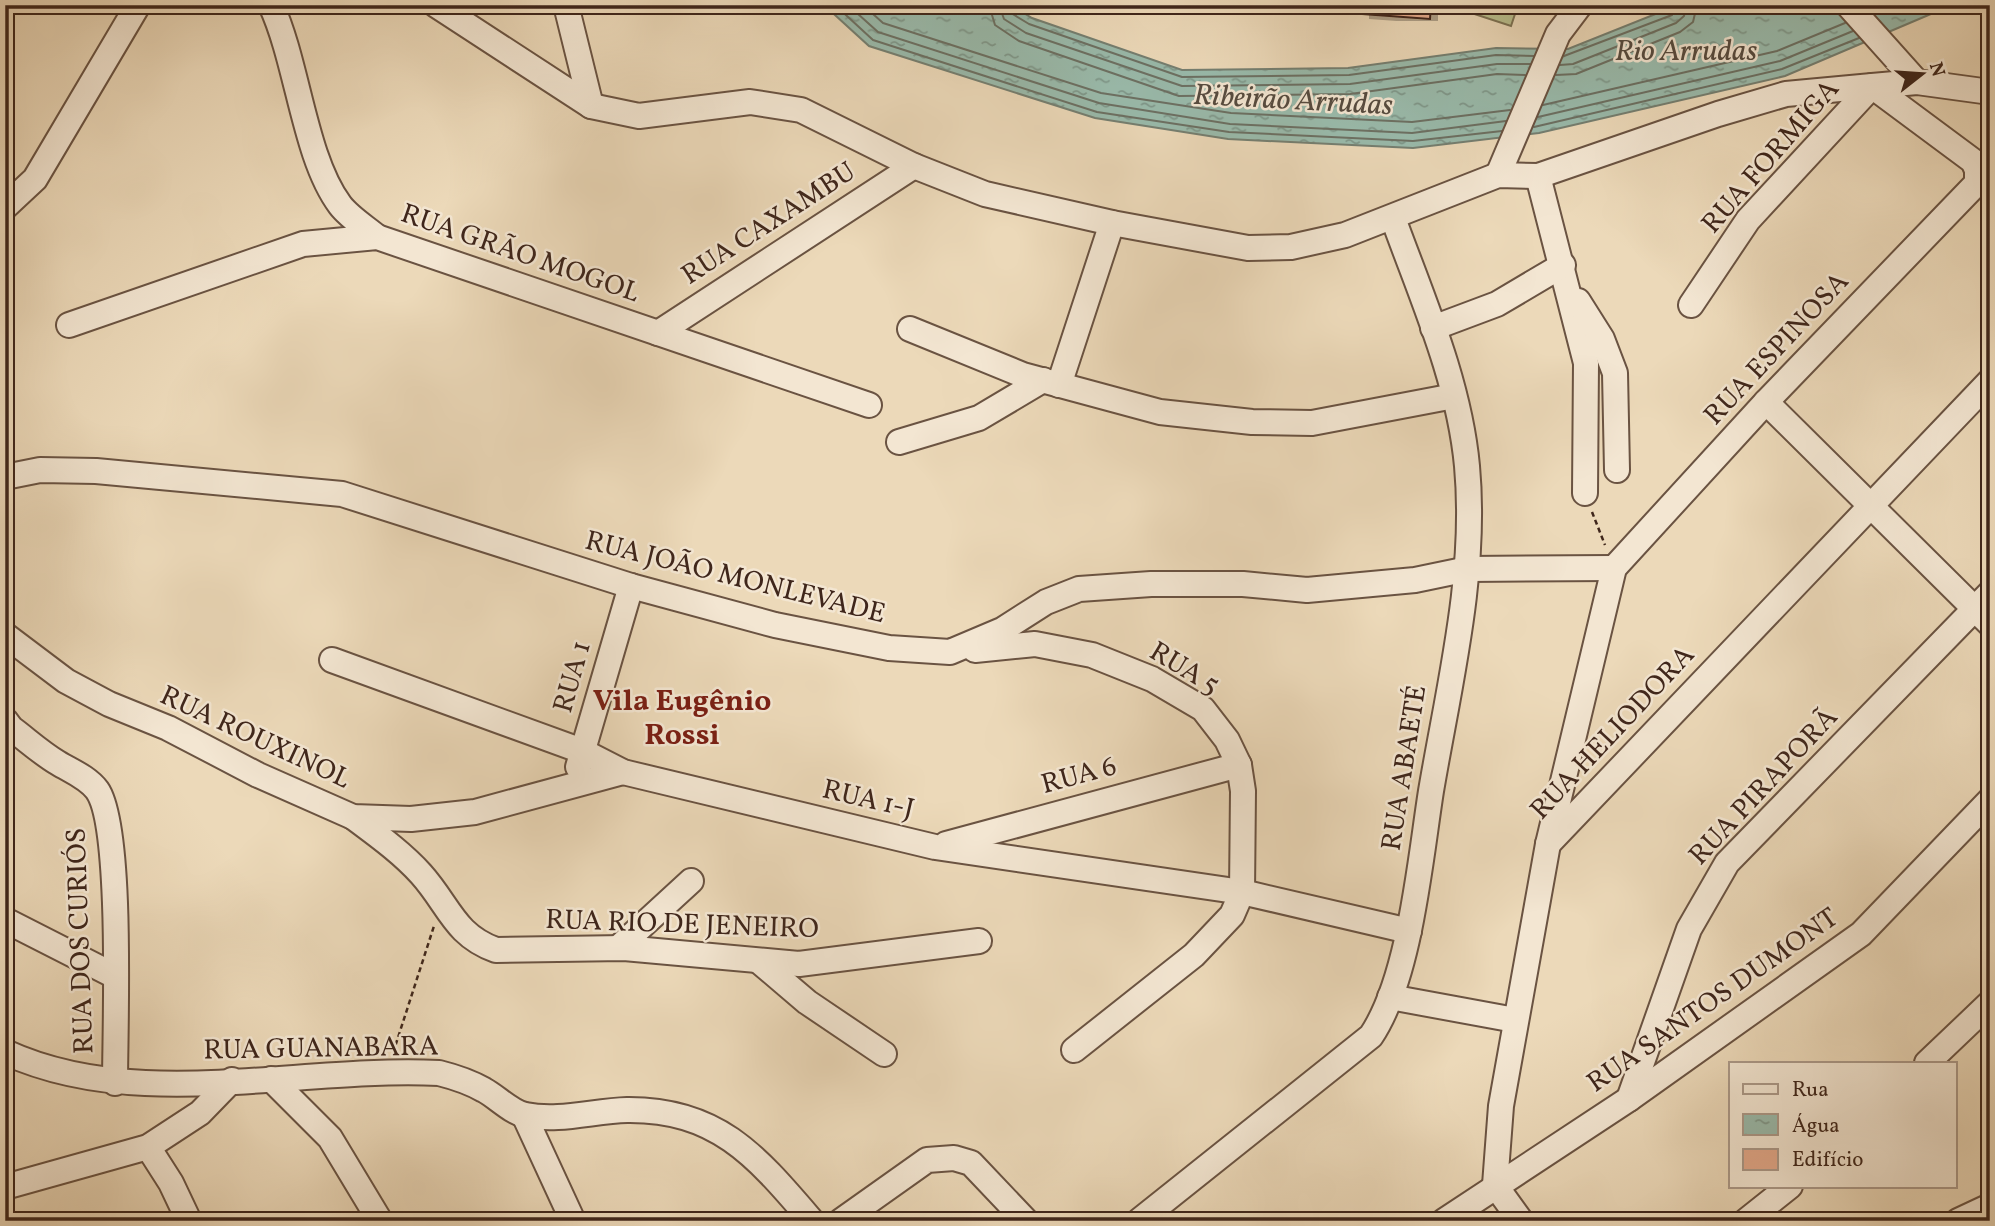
<svg xmlns="http://www.w3.org/2000/svg" width="1995" height="1226" font-family="Vollkorn,serif">
  <style>
    .green { fill: #b9bf8e; stroke: #7c7254; stroke-width: 2 }
    .water { fill: url(#water-ripples); stroke: #757f71; stroke-width: 2 }
    .lines { fill: none; stroke-linecap: round; stroke-linejoin: round }
    .shore { stroke: #6c7063; stroke-width: 2 }
    .building { fill: #e3a98b; stroke: #3f261b; stroke-width: 2; filter: url(#shadow) }
    .minor-casing { stroke: #6a5342; stroke-width: 28 }
    .path { stroke: #3f261b; stroke-width: 2.5; stroke-dasharray: 5 3.5; stroke-linecap: butt }
    .minor { stroke: #f3e6d2; stroke-width: 24 }
    .labels { text-anchor: middle; dominant-baseline: central; stroke-width: 5; stroke-linejoin: round; paint-order: stroke }
    .street-label { font-size: 28px; fill: #3f261b; stroke: #f3e6d2 }
    .water-label { font-size: 30px; font-style: italic; fill: #564b3f; stroke: #f3e6d2 }
    .neighbourhood-label { font-size: 30px; font-weight: bold; fill: #7a1f14; stroke: #f3e6d2 }
  </style>
  <defs>
    <pattern id="water-ripples" width="26" height="14" patternUnits="userSpaceOnUse" patternTransform="scale(1.75)"><rect width="26" height="14" fill="#99baab"/><path d="M2 4q2-2 4 0t4 0M15 11q2-2 4 0t4 0" fill="none" stroke="#7e978a"/></pattern>
    <filter id="shadow"><feDropShadow dx="7" dy="4" stdDeviation="0" flood-color="#0004"/></filter>
  </defs>
  <rect width="100%" height="100%" fill="#ecd9b9"/>
  <filter id="stains"><feTurbulence type="fractalNoise" baseFrequency=".00286" numOctaves="4"/><feColorMatrix values="0 0 0 0 .2 0 0 0 0 .09 0 0 0 0 .02 0 0 0 .5 -.17"/></filter>
  <radialGradient id="worn" r=".72"><stop offset=".6" stop-color="#630" stop-opacity="0"/><stop offset="1" stop-color="#630" stop-opacity=".3"/></radialGradient>
  <!-- green -->
  <polygon class="green" points="1447,5 1518,5 1511,26"/>
  <!-- water -->
  <polygon class="water" points="824,5 1011,5 1032,18 1182,70 1348,68 1496,48 1568,49 1678,5 1952,5 1785,76 1539,133 1413,148 1228,139 1095,118 869,46"/>
  <g class="lines">
    <!-- shore -->
    <g class="shore">
      <polyline points="835,5 873,40 1097,112 1229,132 1413,141 1502,131"/>
      <polyline points="848,5 878,32 1099,103 1230,124 1412,133 1506,121"/>
      <polyline points="863,5 883,23 1101,93 1231,113 1412,122 1510,110"/>
      <polyline points="989,5 995,25 1019,41 1179,96 1350,94 1497,74 1525,75"/>
      <polyline points="999,5 1004,19 1026,33 1182,86 1350,84 1497,64 1530,64"/>
      <polyline points="1008,5 1011,13 1029,24 1182,77 1349,75 1496,55 1534,56"/>
      <polyline points="1564,56 1672,15 1677,5"/>
      <polyline points="1560,65 1573,64 1676,23 1684,16 1686,5"/>
      <polyline points="1556,75 1576,74 1680,32 1693,22 1697,5"/>
      <polyline points="1543,105 1777,51 1845,23"/>
      <polyline points="1538,117 1780,61 1853,31"/>
      <polyline points="1534,127 1782,69 1859,38"/>
    </g>
  </g>
  <!-- building -->
  <polygon class="building" points="1363,5 1431,5 1430,19 1363,14"/>
  <g class="lines">
    <!-- minor casing -->
    <g class="minor-casing">
      <g id="minor">
        <path d="M 271,5 C 298,63 304,157 340,205 C 349,217 365,227 377,237"/>
        <polyline points="436,5 591,106 639,116 750,102 801,110 914,166 985,194 1112,223 1248,248 1291,247 1345,235 1498,175 1538,176 1718,114 1786,94 1872,86 1973,161 1977,170 1977,183 1766,402 1614,568 1548,844 1501,1106 1495,1185 1521,1221"/>
        <polyline points="566,5 591,106"/>
        <polyline points="1848,5 1917,82"/>
        <polyline points="1498,175 1558,34 1580,5"/>
        <polyline points="1538,176 1586,363 1585,493"/>
        <polyline points="5,207 35,179 138,5"/>
        <polyline points="1578,301 1602,339 1615,373 1617,470"/>
        <polyline points="1691,305 1748,220 1872,86 1917,82 1990,92"/>
        <polyline points="69,325 303,244 377,237 869,405"/>
        <polyline points="1433,328 1497,304 1563,265"/>
        <polyline points="910,329 1023,375 1160,412 1252,422 1312,423 1454,396"/>
        <polyline points="658,333 914,166"/>
        <polyline points="1059,385 1112,223"/>
        <polyline points="1766,402 1990,624"/>
        <polyline points="899,442 979,418 1043,380"/>
        <polyline points="5,477 40,470 96,471 342,494 631,586 775,625 889,648 950,652 1002,630 1046,602 1079,589 1151,584 1243,584 1307,590 1415,580 1468,569 1614,568"/>
        <polyline points="5,635 66,681 109,704 168,728 258,775 353,817 411,819 475,812 623,772"/>
        <polyline points="975,650 1035,644 1092,655 1152,679 1203,709 1227,740 1239,765 1243,791 1242,892 1232,915 1194,955 1074,1050"/>
        <polyline points="332,660 582,751 623,772 935,847 1242,892 1409,931"/>
        <path d="M 5,720 L 11,728 C 26,739 41,753 58,763 C 71,771 87,777 97,790 C 123,826 115,1029 115,1083"/>
        <polyline points="578,767 631,586"/>
        <path d="M 353,817 C 377,835 401,852 421,874 C 449,905 454,935 496,950 L 624,948 L 799,964 L 979,941"/>
        <polyline points="946,844 1239,765"/>
        <polyline points="1548,844 1990,381"/>
        <polyline points="5,920 115,976"/>
        <polyline points="618,948 691,881"/>
        <polyline points="760,962 807,1002 884,1054"/>
        <polyline points="1390,997 1515,1020"/>
        <path d="M 5,1052 C 137,1113 298,1066 439,1073 C 455,1077 470,1082 484,1090 C 497,1097 511,1112 525,1115 C 559,1122 593,1111 627,1110 C 718,1109 757,1157 812,1221"/>
        <polyline points="1927,1063 1990,1003"/>
        <polyline points="271,1079 330,1138 380,1221"/>
        <polyline points="1629,1099 1689,929 1727,863 1990,593"/>
        <polyline points="524,1115 573,1221"/>
        <polyline points="148,1147 171,1183 189,1221"/>
        <polyline points="5,1187 148,1147 200,1113 232,1080"/>
        <polyline points="841,1221 927,1160 954,1158 971,1163 1026,1221"/>
        <path d="M 1139,1221 L 1371,1036 C 1410,978 1420,861 1431,791 C 1449,685 1477,575 1467,466 C 1459,380 1422,298 1393,218"/>
        <polyline points="1444,1221 1629,1099 1861,934 1990,800"/>
        <polyline points="1746,1221 1790,1186"/>
        <polyline points="1958,1221 1990,1206"/>
      </g>
    </g>
    <!-- path -->
    <g class="path">
      <polyline points="1592,512 1605,545"/>
      <polyline points="393,1053 434,926"/>
    </g>
    <!-- minor -->
    <use href="#minor" class="minor"/>
  </g>
  <g class="labels">
    <!-- street labels -->
    <g class="street-label">
      <text transform="translate(1771 157) rotate(-49)">RUA FORMIGA</text>
      <text transform="translate(769 224) rotate(-33)">RUA CAXAMBU</text>
      <text transform="translate(520 254) rotate(19)">RUA GRÃO MOGOL</text>
      <text transform="translate(1777 349) rotate(-47)">RUA ESPINOSA</text>
      <text transform="translate(735 578) rotate(14)">RUA JOÃO MONLEVADE</text>
      <text transform="translate(1184 669) rotate(31)">RUA 5</text>
      <text transform="translate(573 677) rotate(-74)">RUA 1</text>
      <text transform="translate(1613 733) rotate(-47)">RUA HELIODORA</text>
      <text transform="translate(255 738) rotate(25)">RUA ROUXINOL</text>
      <text transform="translate(1405 768) rotate(-81)">RUA ABAETÉ</text>
      <text transform="translate(1079 776) rotate(-15)">RUA 6</text>
      <text transform="translate(1764 787) rotate(-47)">RUA PIRAPORÃ</text>
      <text transform="translate(868 800) rotate(13)">RUA 1-J</text>
      <text transform="translate(682 925) rotate(2)">RUA RIO DE JENEIRO</text>
      <text transform="translate(81 941) rotate(-92)">RUA DOS CURIÓS</text>
      <text transform="translate(1713 1001) rotate(-35)">RUA SANTOS DUMONT</text>
      <text transform="translate(321 1049) rotate(-1)">RUA GUANABARA</text>
    </g>
    <!-- water labels -->
    <g class="water-label">
      <text x="1686" y="52">Rio Arrudas</text>
      <text transform="translate(1293 101) rotate(3)">Ribeirão Arrudas</text>
    </g>
    <!-- neighbourhood labels -->
    <g class="neighbourhood-label">
      <text x="682" y="702">Vila Eugênio<tspan x="682" dy="34">Rossi</tspan></text>
    </g>
  </g>
  <!-- margin -->
  <rect width="1995" height="1226" fill="none" stroke="#ecd9b9" stroke-width="28"/>
  <rect x="7" y="7" width="1981" height="1212" fill="none" stroke="#3f261b" stroke-width="3.5"/>
  <rect x="14" y="14" width="1967" height="1198" fill="none" stroke="#3f261b" stroke-width="2"/>
  <!-- legend -->
  <rect x="1729" y="1062" width="228" height="126" fill="#f3e6d2" stroke="#ab9989" stroke-width="2"/>
  <rect x="1743" y="1084" width="35" height="10" fill="#f3e6d2" stroke="#ab9989" stroke-width="2"/>
  <text x="1792" y="1096" font-size="21" fill="#3f261b">Rua</text>
  <rect x="1743" y="1114" width="35" height="21" fill="url(#water-ripples)" stroke="#ab9989" stroke-width="2"/>
  <text x="1792" y="1132" font-size="21" fill="#3f261b">Água</text>
  <rect x="1743" y="1149" width="35" height="21" fill="#e3a98b" stroke="#ab9989" stroke-width="2"/>
  <text x="1792" y="1166" font-size="21" fill="#3f261b">Edifício</text>
  <!-- north arrow -->
  <g transform="translate(1922 74) rotate(73)" stroke="#f3e6d2" stroke-width="5" paint-order="stroke">
  <path d="M0-5L12 26L0 18L-12 26Z" fill="#3f261b"/>
  <text y="-10" font-size="19" font-weight="bold" text-anchor="middle" fill="#3f261b">N</text>
  </g>
  <rect width="100%" height="100%" filter="url(#stains)"/>
  <rect width="100%" height="100%" fill="url(#worn)"/>
</svg>
